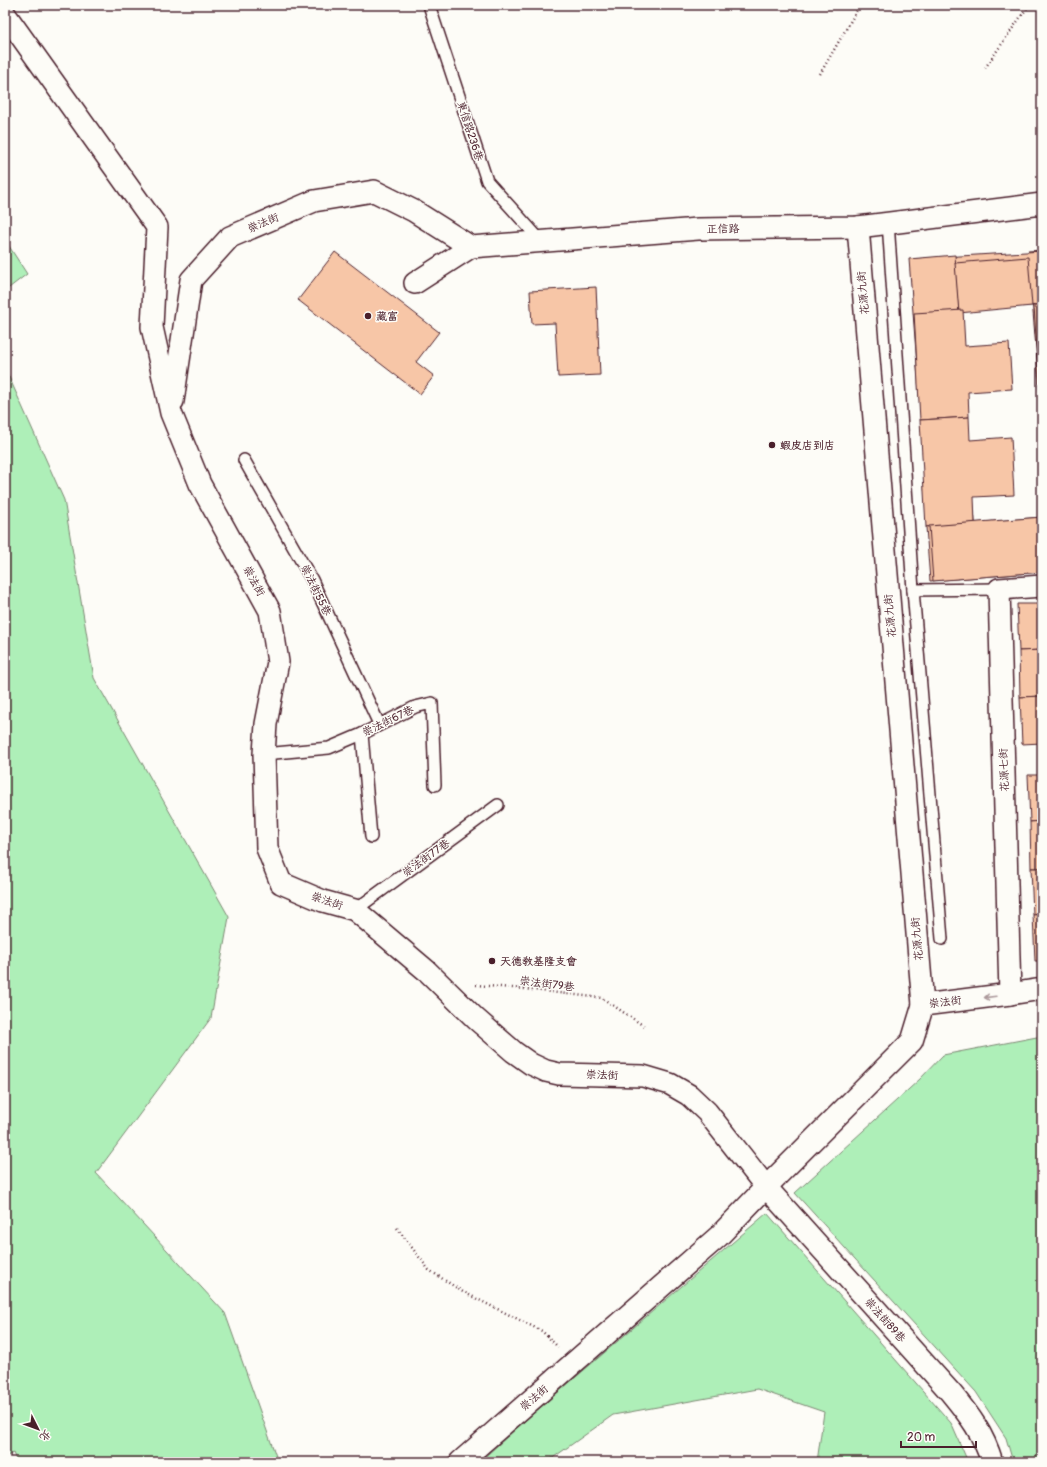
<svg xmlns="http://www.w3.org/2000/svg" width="1047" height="1467" font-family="Pangolin,'LXGW WenKai TC',sans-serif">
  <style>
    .green { fill: #aeefb8; stroke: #7c8772 }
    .building { fill: #f7c6a7; stroke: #4a1f2b }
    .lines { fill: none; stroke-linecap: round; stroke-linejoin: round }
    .lane-casing { stroke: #4a1f2b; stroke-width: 14 }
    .street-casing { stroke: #4a1f2b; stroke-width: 24 }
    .path { stroke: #4a1f2b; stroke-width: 2.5; stroke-dasharray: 1 3; stroke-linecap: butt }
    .lane { stroke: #fdfcf7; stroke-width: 11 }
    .street { stroke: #fdfcf7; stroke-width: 21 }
    .oneway { stroke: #ac999b }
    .poi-dot { fill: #4a1f2b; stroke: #fdfcf7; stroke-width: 1.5 }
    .labels { text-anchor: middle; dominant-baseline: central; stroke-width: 3; stroke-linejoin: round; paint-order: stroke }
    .street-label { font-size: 11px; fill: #4a1f2b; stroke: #fdfcf7 }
    .poi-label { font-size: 11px; font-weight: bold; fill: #4a1f2b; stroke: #fdfcf7; text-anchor: start }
  </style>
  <rect width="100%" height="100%" fill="#fdfcf7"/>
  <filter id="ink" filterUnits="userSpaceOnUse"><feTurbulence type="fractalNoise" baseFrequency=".025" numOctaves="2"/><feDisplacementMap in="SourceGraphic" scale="8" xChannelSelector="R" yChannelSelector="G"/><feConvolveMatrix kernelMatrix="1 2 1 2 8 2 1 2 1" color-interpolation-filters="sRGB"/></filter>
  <g filter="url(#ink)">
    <!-- green -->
    <g class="green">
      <polygon points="5,240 27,274 5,291"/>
      <polygon points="5,368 64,500 94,678 229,917 211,1018 96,1173 225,1313 278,1462 17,1462 13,1453 5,1457"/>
      <polygon points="1042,1036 1042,1462 1013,1462 1006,1438 976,1392 795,1193 920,1079 943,1055"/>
      <polygon points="767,1213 951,1423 968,1462 817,1462 824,1412 757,1389 613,1415 547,1462 479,1462 527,1419"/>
    </g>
    <!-- building -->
    <g class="building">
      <polygon points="1042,250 1042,398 1040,398 1028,251"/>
      <polygon points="1042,251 1042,305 914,313 911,259"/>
      <polygon points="335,252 439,332 416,362 434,376 420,394 298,300"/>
      <polygon points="955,255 975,522 929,526 909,259"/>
      <polygon points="1028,257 1032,306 959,313 955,263"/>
      <polygon points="596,287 600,375 558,377 555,323 532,324 530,291"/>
      <polygon points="1042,305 1042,399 1040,399 1034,306"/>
      <polygon points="963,310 965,346 1009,343 1012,389 968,392 969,417 920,420 914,313"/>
      <polygon points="969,417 970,440 1011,437 1014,495 974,497 975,523 926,527 920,420"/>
      <polygon points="1042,517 1042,572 930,581 926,527"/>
      <polygon points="1042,517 1042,572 933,581 929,526"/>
      <polygon points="1017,604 1042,604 1042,650 1019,651"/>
      <polygon points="1042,650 1042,696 1020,697 1019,651"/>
      <polygon points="1042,696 1042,743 1022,744 1020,697"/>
      <polygon points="1028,775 1042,775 1042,821 1030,822"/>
      <polygon points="1042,821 1042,868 1031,868 1030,822"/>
      <polygon points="1031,868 1042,868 1042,914 1033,915"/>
      <polygon points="1042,914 1042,961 1035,961 1033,915"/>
    </g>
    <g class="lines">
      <!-- lane casing -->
      <g class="lane-casing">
        <g id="lane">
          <polyline points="429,5 487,181 541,241"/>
          <polyline points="888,222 913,590 942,939"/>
          <polyline points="244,460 312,580 379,724"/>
          <polyline points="913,590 999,589"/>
          <polyline points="362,734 371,837"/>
          <polyline points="264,754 329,748 362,734 415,707 432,703 435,785"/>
          <polyline points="355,910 498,805"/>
        </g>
      </g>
      <!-- street casing -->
      <g class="street-casing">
        <g id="street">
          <path d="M 5,14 L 157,227 L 152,327 L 171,413 L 200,484 L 270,611 L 278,662 L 266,724 L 264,754 L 267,848 L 281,883 L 323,901 L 355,910 L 427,971 L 476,1019 L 514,1052 L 531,1064 L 546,1071 L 559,1074 L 643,1076 L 670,1084 L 689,1095 L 707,1112 L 766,1187 L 951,1393 C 970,1416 983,1433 992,1462"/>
          <polyline points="415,283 471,247 698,229 858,227 1042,204"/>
          <polyline points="173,401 191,280 230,237 314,201 374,191 414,211 471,247"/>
          <polyline points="1010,994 999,589 1042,586"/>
          <polyline points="923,1005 1010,994 1042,989"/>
          <polyline points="460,1462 719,1236 766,1187 912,1041 923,1005 858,227"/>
        </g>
      </g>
      <!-- path -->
      <g class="path">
        <polyline points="985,68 1029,5"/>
        <polyline points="820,74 860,5"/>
        <polyline points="476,985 524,989 602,998 644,1026"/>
        <polyline points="397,1228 429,1270 463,1292 542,1331 558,1347"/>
      </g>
      <!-- lane -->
      <use href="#lane" class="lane"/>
      <!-- street -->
      <use href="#street" class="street"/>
    </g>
    <!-- one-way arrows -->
    <defs><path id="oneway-shaft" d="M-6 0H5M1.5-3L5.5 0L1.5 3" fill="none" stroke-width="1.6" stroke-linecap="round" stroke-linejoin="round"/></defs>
    <use class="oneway" href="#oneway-shaft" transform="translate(990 997) rotate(173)"/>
  </g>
  <!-- markers -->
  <g class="poi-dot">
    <circle cx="368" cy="316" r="4"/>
    <circle cx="772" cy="445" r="4"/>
    <circle cx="492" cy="961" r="4"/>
  </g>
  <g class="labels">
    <!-- street labels -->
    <g class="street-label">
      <text transform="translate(470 131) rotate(72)">東信路236巷</text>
      <text transform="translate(263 223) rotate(-23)">崇法街</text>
      <text transform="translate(723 229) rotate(-1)">正信路</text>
      <text transform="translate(863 293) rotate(-95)">花源九街</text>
      <text transform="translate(254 581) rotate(61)">崇法街</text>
      <text transform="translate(316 590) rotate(64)">崇法街55巷</text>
      <text transform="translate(890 616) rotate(-95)">花源九街</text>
      <text transform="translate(388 721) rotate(-26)">崇法街67巷</text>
      <text transform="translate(1004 770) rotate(-92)">花源七街</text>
      <text transform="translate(426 858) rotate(-36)">崇法街77巷</text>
      <text transform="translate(327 901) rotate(19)">崇法街</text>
      <text transform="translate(917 939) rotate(-95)">花源九街</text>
      <text transform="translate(547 984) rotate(7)">崇法街79巷</text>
      <text transform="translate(945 1002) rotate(-7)">崇法街</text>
      <text transform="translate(602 1075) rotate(2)">崇法街</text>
      <text transform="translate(885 1320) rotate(48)">崇法街89巷</text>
      <text transform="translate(534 1398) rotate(-41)">崇法街</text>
    </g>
    <!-- poi labels -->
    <g class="poi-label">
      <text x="376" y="316">藏富</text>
      <text x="780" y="445">蝦皮店到店</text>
      <text x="500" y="961">天德教基隆支會</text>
    </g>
  </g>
  <!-- margin -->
  <rect width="1047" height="1467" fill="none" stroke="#fdfcf7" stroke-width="20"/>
  <rect x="10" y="10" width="1027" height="1447" fill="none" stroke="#4a1f2b" stroke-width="1.5" filter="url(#ink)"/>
  <!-- north arrow -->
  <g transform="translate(38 1429) rotate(132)" stroke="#fdfcf7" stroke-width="3" paint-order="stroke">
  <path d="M0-3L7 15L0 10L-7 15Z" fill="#4a1f2b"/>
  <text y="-6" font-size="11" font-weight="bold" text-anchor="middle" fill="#4a1f2b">北</text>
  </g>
  <!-- scale -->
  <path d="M901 1441v6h75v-6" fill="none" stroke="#4a1f2b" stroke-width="2"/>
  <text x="907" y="1441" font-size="12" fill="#4a1f2b" stroke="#fdfcf7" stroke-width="3" paint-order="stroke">20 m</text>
</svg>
